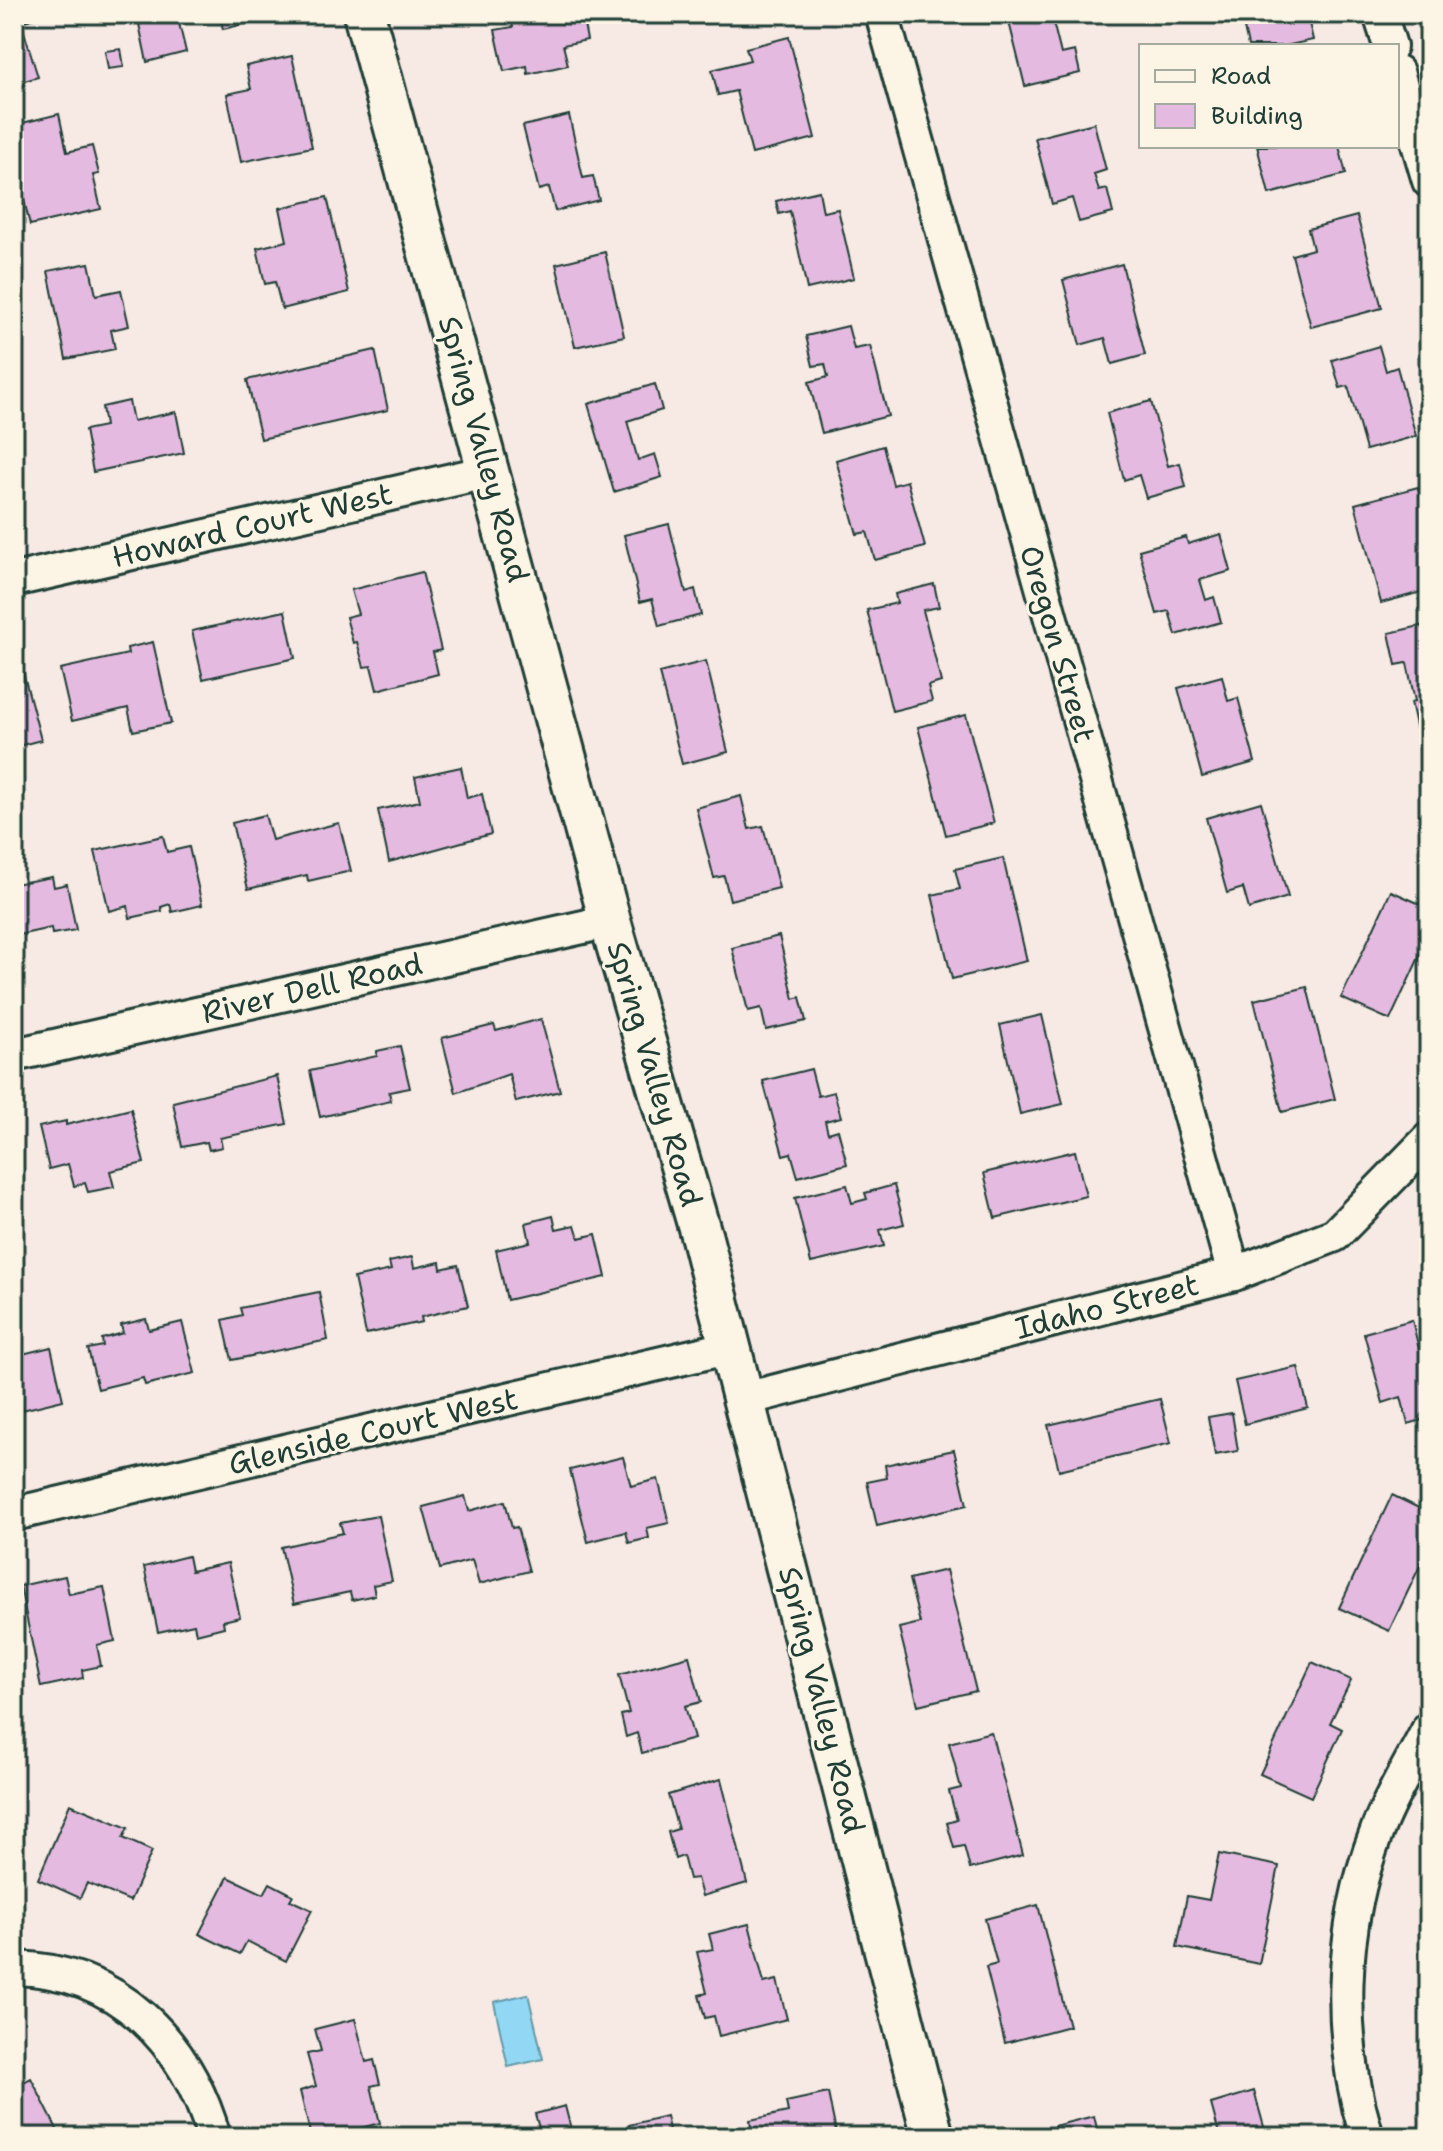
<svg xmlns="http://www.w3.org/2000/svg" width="1443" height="2151" font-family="'Shantell Sans',sans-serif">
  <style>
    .water { fill: #92d8f4; stroke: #649aa7; stroke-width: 2 }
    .building { fill: #e5bae0; stroke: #1f3d34; stroke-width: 2 }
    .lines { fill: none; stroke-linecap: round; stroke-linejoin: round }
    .minor-casing { stroke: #1f3d34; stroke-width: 38 }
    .tertiary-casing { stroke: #1f3d34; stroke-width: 46 }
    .minor { stroke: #fcf5e5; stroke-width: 32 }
    .tertiary { stroke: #fcf5e5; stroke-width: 40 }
    .labels { text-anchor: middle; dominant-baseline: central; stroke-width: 6; stroke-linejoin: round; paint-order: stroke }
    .street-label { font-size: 30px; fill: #1f3d34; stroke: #fcf5e5 }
  </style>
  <rect width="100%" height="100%" fill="#f7e9e4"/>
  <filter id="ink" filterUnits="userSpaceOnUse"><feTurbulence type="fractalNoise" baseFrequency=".0125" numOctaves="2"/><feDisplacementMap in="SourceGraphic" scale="16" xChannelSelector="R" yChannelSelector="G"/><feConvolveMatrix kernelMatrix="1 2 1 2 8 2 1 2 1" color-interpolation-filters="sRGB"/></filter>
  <g filter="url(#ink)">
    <!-- water -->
    <polygon class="water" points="528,1994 543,2059 508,2067 494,2002"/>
    <!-- building -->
    <g class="building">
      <polygon points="14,14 34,14 35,18 21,22 38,77 14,84"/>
      <polygon points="219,14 274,14 275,17 223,29"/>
      <polygon points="510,14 582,14 587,40 563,45 568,65 528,74 527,66 504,71 495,30 513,27"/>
      <polygon points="658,14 697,14 660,23"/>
      <polygon points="1007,14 1051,14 1061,54 1075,51 1080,73 1025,86"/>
      <polygon points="1241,14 1307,14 1313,40 1285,46 1248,46"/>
      <polygon points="177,15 186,52 147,62 139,24"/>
      <polygon points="789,37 815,138 752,154 736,91 718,95 712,70 750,60 746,48"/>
      <polygon points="121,49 124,67 108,69 105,51"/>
      <polygon points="292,56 312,147 241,162 227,94 251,89 246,66"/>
      <polygon points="59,114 67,152 92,146 99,174 93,175 101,209 30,225 16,167 21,165 14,125"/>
      <polygon points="569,115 583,178 593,176 599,200 555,211 549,187 539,190 523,126"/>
      <polygon points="1094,123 1106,170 1094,174 1099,191 1107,189 1113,213 1079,222 1072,198 1052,204 1035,138"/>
      <polygon points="1257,146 1339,146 1346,174 1269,194"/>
      <polygon points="819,191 823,212 838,209 854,278 807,289 790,211 779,214 776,201"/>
      <polygon points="327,197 349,292 282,309 275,282 265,284 257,248 287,241 280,208"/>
      <polygon points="1357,216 1382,308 1311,327 1292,255 1313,249 1308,229"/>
      <polygon points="605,252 624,336 575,347 556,264"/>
      <polygon points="89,263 96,295 121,290 129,326 111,330 115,349 66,359 48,271"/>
      <polygon points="1122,264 1145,355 1112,364 1105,338 1080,345 1063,280"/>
      <polygon points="848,326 854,349 870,346 888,416 822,433 809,382 828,377 825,364 813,366 806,336"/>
      <polygon points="1379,346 1386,371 1397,367 1416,436 1366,450 1348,386 1340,388 1332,360"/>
      <polygon points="375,350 388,410 261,439 247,380"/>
      <polygon points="655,384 662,410 627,421 638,460 655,454 662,477 614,492 588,404"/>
      <polygon points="129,401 133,421 176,412 184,453 93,472 85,430 105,426 102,407"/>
      <polygon points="1151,401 1168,466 1180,463 1186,487 1146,498 1139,475 1124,480 1107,413"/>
      <polygon points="883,446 893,485 907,481 925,547 875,560 867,532 857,534 836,460"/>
      <polygon points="1418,487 1429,530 1429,590 1381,603 1355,504"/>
      <polygon points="669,524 686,592 695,589 701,615 659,626 652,599 640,602 624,535"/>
      <polygon points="1221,534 1231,571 1200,580 1206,600 1214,597 1221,622 1176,635 1169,611 1157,614 1139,550 1186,537 1188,544"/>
      <polygon points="422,572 441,650 433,652 438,674 377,690 371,666 364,667 357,642 353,643 346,617 358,614 351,590"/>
      <polygon points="934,584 939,607 923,610 941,682 928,686 932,701 892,711 867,610 897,603 895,594"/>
      <polygon points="285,611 295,658 203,679 192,631"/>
      <polygon points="1429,624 1429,727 1417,730 1411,702 1415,701 1407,663 1396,665 1389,633"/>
      <polygon points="153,642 171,723 133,731 128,708 72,721 60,669 128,654 127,648"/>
      <polygon points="706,661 728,752 682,764 659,673"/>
      <polygon points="22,668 41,740 14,747 14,670"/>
      <polygon points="1222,676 1228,701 1238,698 1255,762 1202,777 1178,688"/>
      <polygon points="966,715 994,823 946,835 918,727"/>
      <polygon points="461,767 467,798 482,794 491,834 389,862 378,810 420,801 415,777"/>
      <polygon points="741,796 749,829 763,826 779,888 730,900 724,876 714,878 696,808"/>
      <polygon points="1261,802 1288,897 1249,909 1243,888 1227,893 1206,818"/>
      <polygon points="265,815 272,840 339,823 351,871 308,881 307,875 248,889 232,823"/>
      <polygon points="163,836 167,852 189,847 202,905 172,912 170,904 161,907 162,911 130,918 128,906 109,911 95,851"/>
      <polygon points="1003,858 1027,961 952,979 932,895 960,889 955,869"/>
      <polygon points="52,877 54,887 67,884 76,930 52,934 51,928 14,936 14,884"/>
      <polygon points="1391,891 1429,908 1429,936 1390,1020 1341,998"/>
      <polygon points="779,936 794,999 800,997 806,1021 766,1030 761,1008 748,1011 732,948"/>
      <polygon points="1307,987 1335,1099 1282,1112 1254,1000"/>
      <polygon points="1042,1015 1063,1104 1020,1114 1000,1025"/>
      <polygon points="541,1019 560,1091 516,1102 509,1074 456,1093 442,1038 494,1025 496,1031"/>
      <polygon points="400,1046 410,1088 389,1092 391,1101 320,1117 310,1071 377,1056 377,1051"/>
      <polygon points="811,1069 818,1096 834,1092 841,1117 825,1121 828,1133 838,1130 847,1164 798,1177 791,1153 783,1155 763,1081"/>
      <polygon points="277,1076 287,1124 220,1138 222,1147 209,1150 207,1142 182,1147 173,1102"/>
      <polygon points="131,1109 144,1163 110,1171 114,1187 88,1192 85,1183 74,1186 68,1164 49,1169 39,1127 66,1121 66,1125"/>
      <polygon points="1075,1151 1086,1196 995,1218 984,1173"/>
      <polygon points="847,1185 852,1203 867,1199 865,1193 894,1185 904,1224 880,1230 884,1246 811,1263 795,1198"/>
      <polygon points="553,1216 556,1229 575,1225 579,1238 596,1234 606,1277 507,1300 496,1250 530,1242 526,1223"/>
      <polygon points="412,1257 414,1268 440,1262 441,1269 458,1265 468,1306 421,1317 422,1322 366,1334 354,1278 391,1270 389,1262"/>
      <polygon points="319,1292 328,1340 232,1360 223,1320 242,1315 240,1308"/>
      <polygon points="146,1319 149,1330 182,1322 195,1373 145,1385 143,1378 98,1389 88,1349 103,1346 102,1339 123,1333 121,1325"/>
      <polygon points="1412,1320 1419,1349 1429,1346 1429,1418 1408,1424 1401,1397 1383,1403 1364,1333"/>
      <polygon points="51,1347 63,1400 14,1412 14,1356"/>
      <polygon points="1298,1367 1308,1408 1245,1424 1235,1381"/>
      <polygon points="1160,1399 1171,1443 1059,1470 1048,1425"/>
      <polygon points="1232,1413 1238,1451 1215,1455 1208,1417"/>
      <polygon points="954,1450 967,1505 877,1526 867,1482 887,1478 885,1465"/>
      <polygon points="623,1457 631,1486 658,1479 669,1523 647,1528 649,1538 629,1543 626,1532 588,1542 570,1470"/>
      <polygon points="1392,1495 1429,1513 1429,1547 1389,1631 1339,1608"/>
      <polygon points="465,1496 469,1511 505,1501 512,1528 517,1527 529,1571 479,1584 472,1560 440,1569 423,1507"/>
      <polygon points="378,1516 392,1581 373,1585 375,1595 352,1600 350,1592 294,1604 281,1547 343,1533 340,1523"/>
      <polygon points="188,1556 191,1571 228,1563 240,1617 223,1621 224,1627 196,1634 194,1624 158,1632 144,1567"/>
      <polygon points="946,1570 976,1691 918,1705 899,1628 920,1623 909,1579"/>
      <polygon points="65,1576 69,1594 104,1587 115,1641 97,1645 101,1666 82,1670 83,1678 41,1687 20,1586"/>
      <polygon points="689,1656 701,1702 685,1706 694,1739 642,1753 637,1733 626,1737 621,1715 629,1713 619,1675"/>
      <polygon points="1312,1662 1351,1680 1330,1723 1342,1729 1311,1797 1260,1774"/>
      <polygon points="991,1732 1023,1855 970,1869 964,1846 954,1848 947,1823 957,1820 949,1791 961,1788 949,1743"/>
      <polygon points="721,1779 747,1883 702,1896 697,1878 689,1879 683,1856 675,1859 668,1832 678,1829 668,1795"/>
      <polygon points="70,1804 128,1828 123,1838 152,1851 130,1901 87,1883 80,1898 38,1879"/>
      <polygon points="1219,1854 1279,1866 1259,1964 1177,1947 1187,1896 1209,1900"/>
      <polygon points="228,1877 264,1894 270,1883 293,1895 290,1900 312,1910 286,1961 247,1941 240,1954 199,1934"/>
      <polygon points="1038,1905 1069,2026 1005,2043 986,1967 997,1964 985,1919"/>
      <polygon points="749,1924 764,1983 777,1980 787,2019 719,2036 714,2016 705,2018 699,1995 707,1993 697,1952 713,1949 709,1934"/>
      <polygon points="355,2019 366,2062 374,2060 380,2084 371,2086 380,2123 326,2137 311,2137 300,2091 316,2086 307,2054 321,2051 315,2029"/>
      <polygon points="31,2078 61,2137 14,2137 14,2087"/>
      <polygon points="1254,2091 1266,2134 1278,2131 1280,2137 1220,2137 1211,2104"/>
      <polygon points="828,2093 837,2137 753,2137 750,2120 788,2112 786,2102"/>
      <polygon points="565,2106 573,2137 535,2137 541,2135 535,2114"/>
      <polygon points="666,2116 670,2134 697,2128 699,2136 716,2132 717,2137 631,2137 629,2125"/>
      <polygon points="1094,2116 1099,2137 1057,2137 1054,2126"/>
    </g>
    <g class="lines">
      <!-- minor casing -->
      <g class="minor-casing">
        <g id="minor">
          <polyline points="882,14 1234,1274"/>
          <polyline points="1380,14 1390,46"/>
          <polyline points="1397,72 1429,181"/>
          <polyline points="14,580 491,471"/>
          <polyline points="14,1055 610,921"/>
          <polyline points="745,1399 1234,1274 1335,1235 1429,1139"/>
          <polyline points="14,1514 731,1347"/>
          <path d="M 14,1968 C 118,1970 187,2042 214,2137"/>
          <path d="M 1367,2137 C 1337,2038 1339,1929 1377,1831 C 1390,1796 1412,1762 1429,1728"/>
        </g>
      </g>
      <!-- tertiary casing -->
      <g class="tertiary-casing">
        <polyline id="tertiary" points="364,14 610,921 702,1238 933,2137"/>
      </g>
      <!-- minor -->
      <use href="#minor" class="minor"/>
      <!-- tertiary -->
      <use href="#tertiary" class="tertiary"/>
    </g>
  </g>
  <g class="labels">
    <!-- street labels -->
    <g class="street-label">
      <text transform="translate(484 449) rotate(75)">Spring Valley Road</text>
      <text transform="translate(252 525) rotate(-13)">Howard Court West</text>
      <text transform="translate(1058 644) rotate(74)">Oregon Street</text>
      <text transform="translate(312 988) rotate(-13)">River Dell Road</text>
      <text transform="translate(655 1074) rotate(74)">Spring Valley Road</text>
      <text transform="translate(1107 1306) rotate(-14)">Idaho Street</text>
      <text transform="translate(373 1431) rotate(-13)">Glenside Court West</text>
      <text transform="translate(822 1700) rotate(76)">Spring Valley Road</text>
    </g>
  </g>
  <!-- margin -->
  <rect width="1443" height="2151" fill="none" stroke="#fcf5e5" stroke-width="48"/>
  <rect x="24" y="24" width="1395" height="2103" fill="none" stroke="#1f3d34" stroke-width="3" filter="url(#ink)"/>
  <!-- legend -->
  <rect x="1139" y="44" width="260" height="104" fill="#fcf5e5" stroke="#a4ab9e" stroke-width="2"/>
  <rect x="1155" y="70" width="40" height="12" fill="#fcf5e5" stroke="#a4ab9e" stroke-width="2"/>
  <text x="1211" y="84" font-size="24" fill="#1f3d34">Road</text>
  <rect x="1155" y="104" width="40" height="24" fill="#e5bae0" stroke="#a4ab9e" stroke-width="2"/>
  <text x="1211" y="124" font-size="24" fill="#1f3d34">Building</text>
</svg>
